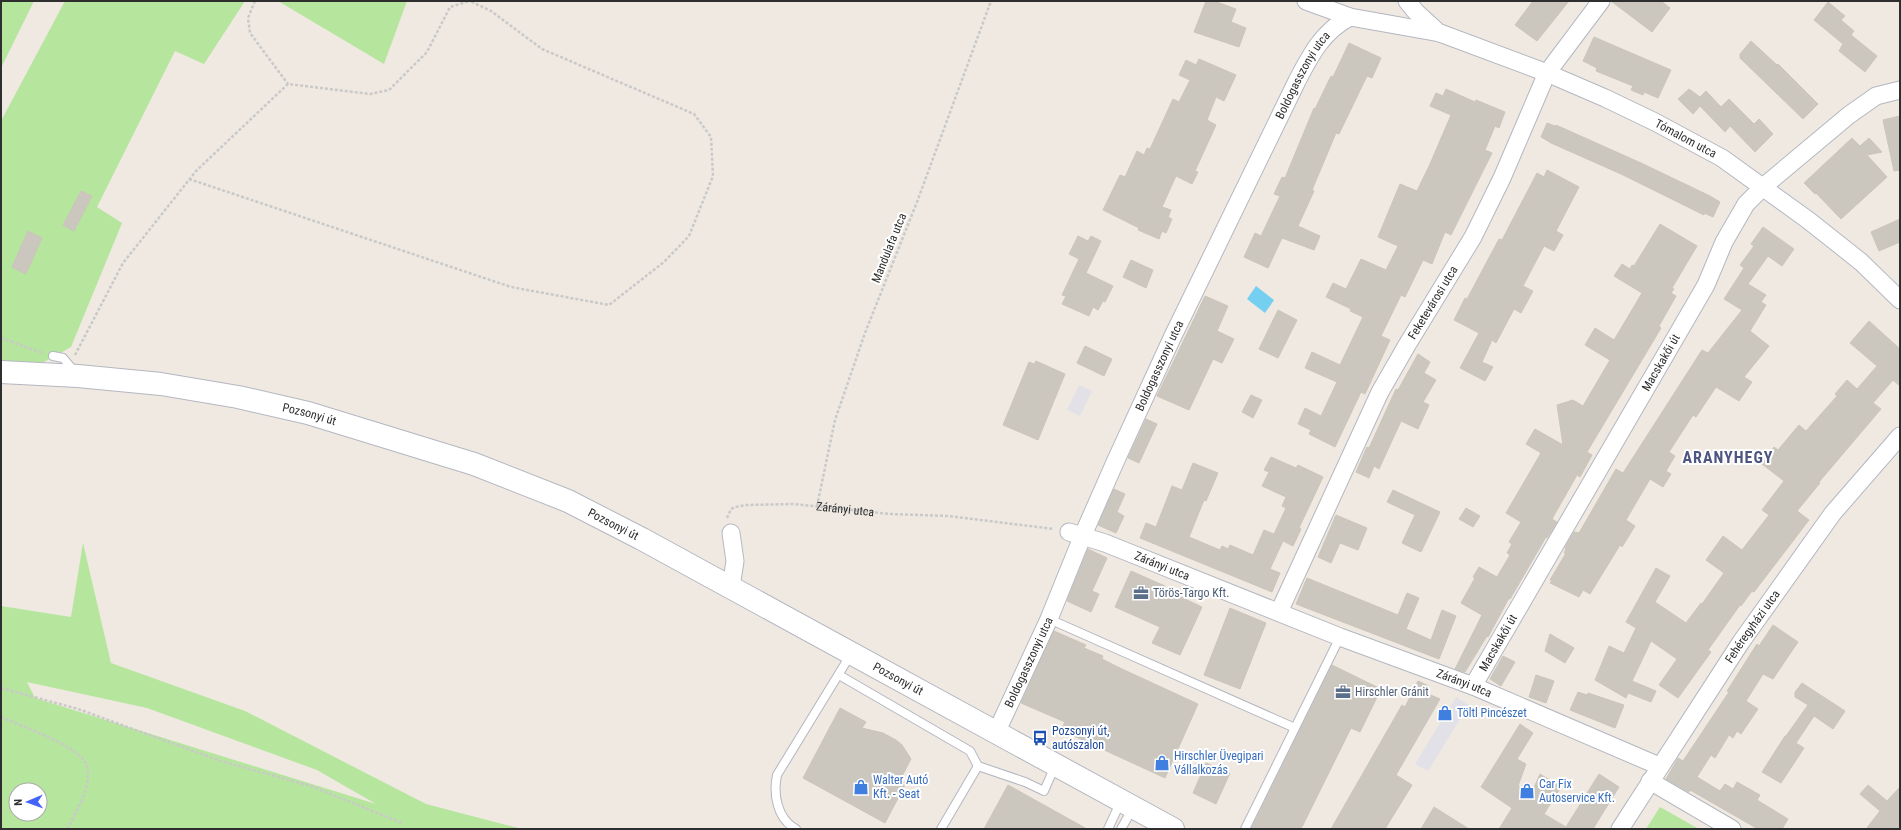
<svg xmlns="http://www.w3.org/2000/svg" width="1901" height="830" font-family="'Roboto Condensed',sans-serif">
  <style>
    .industrial { fill: #e3e1e8 }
    .green { fill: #b6e59e; fill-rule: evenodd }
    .water { fill: #75cff0 }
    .building { fill: #cbc7bf; stroke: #cbc5ba }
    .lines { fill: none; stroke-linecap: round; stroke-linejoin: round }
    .service-casing { stroke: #b4b7c1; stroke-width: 10 }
    .minor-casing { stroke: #b4b7c1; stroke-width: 19 }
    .secondary-casing { stroke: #b4b7c1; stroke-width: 24 }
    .path { stroke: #c9c9c9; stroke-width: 2.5; stroke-dasharray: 3 2; stroke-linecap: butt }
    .service { stroke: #fff; stroke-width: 8 }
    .minor { stroke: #fff; stroke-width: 17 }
    .secondary { stroke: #fff; stroke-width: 22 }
    .labels { text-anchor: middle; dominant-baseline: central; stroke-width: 4; stroke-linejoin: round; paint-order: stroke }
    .street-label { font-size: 12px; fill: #2e2e2e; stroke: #fff }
    .service-label { font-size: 12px; fill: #4e5e75; stroke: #fff; text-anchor: start }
    .shop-label { font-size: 12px; fill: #366cbe; stroke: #fff; text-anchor: start }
    .transit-label { font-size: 12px; fill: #164399; stroke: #fff; text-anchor: start }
    .district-label { font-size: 16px; font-weight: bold; letter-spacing: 1px; fill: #4d5680; stroke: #fff }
  </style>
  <rect width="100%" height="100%" fill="#efe9e1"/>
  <!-- industrial -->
  <g class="industrial">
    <polygon points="1079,385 1092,391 1080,416 1067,410"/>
    <polygon points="1456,697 1469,705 1428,771 1415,764"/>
  </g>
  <!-- green -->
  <g class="green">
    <polygon points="1,1 34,1 1,68"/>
    <polygon points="65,1 245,1 204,64 175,51 97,207 122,223 71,347 44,362 1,364 1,121"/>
    <polygon points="278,1 407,1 384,64"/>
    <path d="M 83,543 L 111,663 L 245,711 L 426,804 L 522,829 L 1,829 L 1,606 L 71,617 ZM 27,682 L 147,708 L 317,770 L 376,804 L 35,698 ZM 16,790 L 40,790 L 40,814 L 16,814 Z"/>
    <polygon points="1660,807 1699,829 1646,829"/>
  </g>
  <!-- water -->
  <polygon class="water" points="1256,286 1274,300 1265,313 1247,299"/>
  <!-- building -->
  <g class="building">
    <polygon points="1206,1 1214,1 1236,9 1231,22 1246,28 1239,47 1194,32"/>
    <polygon points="1533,1 1569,1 1537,41 1515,25"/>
    <polygon points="1611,1 1661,1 1670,8 1652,32"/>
    <polygon points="1828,2 1845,16 1841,20 1854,31 1851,35 1877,56 1865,72 1839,51 1843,44 1814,20"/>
    <polygon points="1594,37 1671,70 1658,98 1644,92 1643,95 1631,90 1633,86 1596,71 1597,68 1583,61"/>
    <polygon points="1751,41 1777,65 1778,64 1818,104 1803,119 1740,58 1740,54"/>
    <polygon points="1349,43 1381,58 1372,78 1367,76 1339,134 1336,133 1312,190 1314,191 1298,226 1320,236 1314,250 1282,238 1268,268 1244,257 1255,233 1261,236 1280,196 1274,194 1282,177 1285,178 1314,108 1315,109 1331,76 1333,77"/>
    <polygon points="1199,59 1236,75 1224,101 1216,97 1207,120 1216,125 1195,171 1198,172 1192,184 1176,176 1162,207 1171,210 1168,217 1172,219 1166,233 1162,231 1159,239 1138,230 1139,228 1103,210 1120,175 1125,177 1137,151 1144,155 1147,148 1150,149 1173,99 1179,102 1190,80 1179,75 1186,60 1196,65"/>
    <polygon points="1446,89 1475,102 1476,100 1505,112 1499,128 1495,126 1485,150 1492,153 1451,235 1445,232 1432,264 1423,260 1405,297 1401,295 1381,336 1390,340 1365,394 1361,392 1335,447 1309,434 1311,430 1298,424 1305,408 1321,416 1337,382 1305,368 1312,352 1340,365 1363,317 1350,311 1351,309 1326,297 1333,283 1346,289 1361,259 1386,270 1398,246 1378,237 1400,184 1417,191 1430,164 1451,115 1430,106 1436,93 1443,96"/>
    <polygon points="1689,89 1700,97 1706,91 1721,107 1729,99 1754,124 1759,119 1773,134 1755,152 1730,126 1725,132 1700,106 1693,114 1678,99"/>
    <polygon points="1900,116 1900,170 1894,171 1883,120"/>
    <polygon points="1547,123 1555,126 1556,125 1641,163 1710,196 1720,202 1713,217 1704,213 1704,215 1621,174 1551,143 1541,137"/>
    <polygon points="1852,138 1860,146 1869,138 1882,152 1867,155 1887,177 1841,219 1816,193 1815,194 1804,183"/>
    <polygon points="1547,170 1579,187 1556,231 1563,235 1554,251 1544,246 1523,286 1533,291 1521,313 1514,309 1496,343 1492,340 1482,362 1493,367 1485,381 1460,368 1479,333 1454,320 1465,298 1467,299 1499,239 1502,240 1537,173 1544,177"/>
    <polygon points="81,191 92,196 74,231 63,225"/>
    <polygon points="1900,219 1900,242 1879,251 1871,232"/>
    <polygon points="1660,224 1697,246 1672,288 1674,289 1671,293 1676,296 1659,326 1661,328 1587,452 1592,455 1580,477 1577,475 1552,519 1557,522 1547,538 1546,537 1510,599 1509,598 1488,637 1487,636 1465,672 1455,669 1482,615 1461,603 1475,578 1473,577 1479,567 1497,577 1510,555 1507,553 1512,544 1509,542 1521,522 1506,513 1541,453 1526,444 1535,429 1563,445 1557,405 1573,400 1583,406 1610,360 1585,345 1595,328 1614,340 1642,293 1614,276 1622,264 1630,269 1632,265 1634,266"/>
    <polygon points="1763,227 1794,249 1782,266 1768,256 1748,284 1766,295 1761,302 1766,305 1750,331 1769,346 1744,377 1752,382 1739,401 1716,387 1696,417 1693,415 1669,452 1675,456 1666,471 1671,474 1663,487 1650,479 1626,520 1635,526 1622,547 1620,545 1590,594 1583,590 1579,597 1550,583 1552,581 1550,580 1566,553 1564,553 1566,549 1565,548 1574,532 1579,533 1616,469 1623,473 1702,350 1708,353 1742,310 1724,299 1744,268 1740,265 1754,246 1751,244"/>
    <polygon points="28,231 42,238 26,274 12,267"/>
    <polygon points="1078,236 1088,241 1091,236 1101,241 1086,273 1113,286 1105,302 1103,301 1098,310 1093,307 1089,316 1062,304 1066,296 1062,295 1079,259 1069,254"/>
    <polygon points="1131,260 1153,270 1146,288 1123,277"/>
    <polygon points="1205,296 1228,306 1217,331 1234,339 1222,363 1213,359 1189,410 1157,396"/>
    <polygon points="1278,310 1297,320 1278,358 1259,349"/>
    <polygon points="1869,321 1900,349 1900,386 1893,380 1873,403 1881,409 1819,482 1820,483 1797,511 1809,520 1754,592 1752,591 1741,606 1740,605 1708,650 1711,652 1678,698 1659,685 1677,659 1651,641 1632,681 1656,691 1651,702 1628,693 1626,698 1595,680 1609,646 1624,653 1636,628 1626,622 1656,568 1670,576 1655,602 1686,623 1701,603 1702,604 1724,573 1706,560 1723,536 1742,550 1769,515 1762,510 1784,481 1762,464 1774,447 1778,450 1799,425 1806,431 1837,396 1835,394 1847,380 1857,389 1877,366 1850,343"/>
    <polygon points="1085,346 1112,359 1104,376 1077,363"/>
    <polygon points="1418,354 1430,362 1424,373 1436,380 1423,402 1429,405 1418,429 1401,421 1379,469 1374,466 1369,478 1356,472 1367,447 1369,448 1396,389 1398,390"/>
    <polygon points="1036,361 1065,374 1038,440 1003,425 1029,362 1034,364"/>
    <polygon points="1251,395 1262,400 1253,418 1242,412"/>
    <polygon points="1146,419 1157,424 1139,463 1128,458"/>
    <polygon points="1271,457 1296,468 1298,465 1323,477 1299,528 1301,529 1293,546 1283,541 1270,569 1280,573 1272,592 1140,538 1146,523 1156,527 1172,486 1182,490 1193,463 1218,473 1206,501 1204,500 1189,537 1220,550 1222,546 1228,549 1230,545 1253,555 1264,530 1274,534 1286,508 1282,506 1286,497 1262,486 1269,472 1264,470"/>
    <polygon points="1114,489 1125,494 1117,512 1124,516 1116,533 1098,525"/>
    <polygon points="1393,490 1440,512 1421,552 1402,543 1415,515 1387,502"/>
    <polygon points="1466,508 1480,516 1473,527 1459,519"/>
    <polygon points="1336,515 1367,528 1358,550 1340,543 1331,563 1318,557"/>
    <polygon points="1088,549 1107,558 1092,591 1099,594 1091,612 1067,601"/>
    <polygon points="1131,571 1165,586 1164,589 1202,607 1180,655 1152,643 1160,627 1115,607"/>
    <polygon points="1307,578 1398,615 1407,593 1419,598 1406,629 1431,640 1442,610 1456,616 1439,659 1296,604"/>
    <polygon points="1230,608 1266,623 1240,689 1204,675"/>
    <polygon points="1773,625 1798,642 1773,679 1763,674 1746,701 1758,709 1741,734 1737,731 1733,738 1729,735 1715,758 1711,755 1697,777 1720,791 1725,784 1733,789 1737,782 1760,795 1757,800 1788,819 1782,829 1758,829 1690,790 1689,792 1666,779 1678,758 1683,761 1729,692 1727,691 1757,644 1759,646"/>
    <polygon points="1054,631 1086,645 1084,648 1103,656 1102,659 1122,669 1198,704 1165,778 1061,730 1065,722 1021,703"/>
    <polygon points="1550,634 1574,648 1565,663 1545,651"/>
    <polygon points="1503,656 1515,662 1501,686 1490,679"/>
    <polygon points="1332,665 1381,689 1360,732 1351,728 1301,829 1251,829"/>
    <polygon points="1536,675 1554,681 1546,703 1529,697"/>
    <polygon points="1418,681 1429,686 1426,693 1440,699 1396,775 1412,785 1385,829 1331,829 1402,705 1405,707"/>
    <polygon points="1802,683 1845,711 1833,729 1814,716 1796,743 1804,748 1781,783 1762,772 1785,736 1786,736 1808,705 1795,697 1795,692"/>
    <polygon points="1578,692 1587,695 1588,693 1624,705 1615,728 1570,710"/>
    <polygon points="840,708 866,722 862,728 883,733 896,740 902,745 911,759 900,780 906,783 885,823 803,778"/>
    <polygon points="1520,724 1533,733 1517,759 1526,764 1518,786 1532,792 1540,774 1561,787 1544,814 1566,827 1599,774 1619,787 1593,829 1499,829 1512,808 1481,787"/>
    <polygon points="1206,763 1230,773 1216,804 1193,793"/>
    <polygon points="1008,785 1087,829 984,829"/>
    <polygon points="1868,785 1887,801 1900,787 1900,829 1866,829 1880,811 1860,794"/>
    <polygon points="1434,807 1469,829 1421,829"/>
  </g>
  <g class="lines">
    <!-- service casing -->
    <g class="service-casing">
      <g id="service">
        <polyline points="53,356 63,358 75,372"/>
        <polyline points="1049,619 1295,728"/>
        <polyline points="839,675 970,751 978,766"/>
        <path d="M 796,829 C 777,819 773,794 777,775 L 851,654"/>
        <polyline points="941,829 978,766 1025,782 1044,791 1055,766"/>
        <polyline points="1108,829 1121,801"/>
        <polyline points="1121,829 1133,808"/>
        <polyline points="1245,829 1340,637"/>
      </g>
    </g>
    <!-- minor casing -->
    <g class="minor-casing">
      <g id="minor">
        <path id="s2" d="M 1306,1 L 1350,17 L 1440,33 L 1547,73 L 1605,98 L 1655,122 L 1722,158 L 1808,220 L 1861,262 L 1900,300"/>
        <polyline points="1407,1 1416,12 1439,33"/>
        <path id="s3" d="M 1069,532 L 1105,543 L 1340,637 L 1473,686 L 1659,766"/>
        <polyline points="731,587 735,561 731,533"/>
        <path id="s4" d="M 1279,612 L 1380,392 L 1407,345 L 1473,237 L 1502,178 L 1547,73 L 1601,1"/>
        <path id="s5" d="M 1473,686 L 1706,285 L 1724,242 L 1746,204 L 1763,187 L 1849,115 L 1876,96 L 1900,90"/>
        <path id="s6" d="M 996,733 L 1049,619 L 1083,535 L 1116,460 L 1172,338 L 1297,81 C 1311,54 1323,31 1350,17"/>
        <polyline points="1650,781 1732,829"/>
        <path id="s7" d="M 1620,829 L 1741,642 L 1833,513 L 1900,436"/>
      </g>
    </g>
    <!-- secondary casing -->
    <g class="secondary-casing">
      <g id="secondary">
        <path id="s8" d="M 1,372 L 78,376 L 161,384 L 238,397 L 308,413 L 474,464 L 568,501 L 642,539 L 1173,829"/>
      </g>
    </g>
    <!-- path -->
    <g class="path">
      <polyline points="255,1 248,18 250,33 288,84"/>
      <polyline points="189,179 511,287 609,305 664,262 689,236 713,176 711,137 694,114 542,49 491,11 470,1"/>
      <polyline points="1,338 43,353"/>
      <polyline points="75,355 123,263 196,171 288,84 370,94 389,90 427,52 450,7 469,1"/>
      <polyline points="817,506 835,420 865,333 917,202 991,1"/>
      <path id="s1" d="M 727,518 L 731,509 L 735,507 L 747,505 L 793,504 L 891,514 L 948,516 L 1054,529"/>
      <polyline points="1,688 78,709 221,761 311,786 402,823"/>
      <path d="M 1,717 C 19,725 82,747 87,766 C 92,787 76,812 67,829"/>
    </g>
    <!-- service -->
    <use href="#service" class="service"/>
    <!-- minor -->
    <use href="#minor" class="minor"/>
    <!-- secondary -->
    <use href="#secondary" class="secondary"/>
  </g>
  <!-- icons -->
  <defs>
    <g id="office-bare" transform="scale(1.2)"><path d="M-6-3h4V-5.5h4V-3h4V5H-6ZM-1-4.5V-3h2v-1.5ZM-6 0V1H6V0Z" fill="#5c6f8a" stroke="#fff" stroke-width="2.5" paint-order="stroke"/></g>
    <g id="shop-bare" transform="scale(1.2)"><path d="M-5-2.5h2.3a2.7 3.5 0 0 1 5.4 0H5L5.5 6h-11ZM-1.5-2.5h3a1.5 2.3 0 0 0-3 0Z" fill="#3f7fe0" stroke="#fff" stroke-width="2.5" paint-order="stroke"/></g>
    <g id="bus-bare" transform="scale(1.2)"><path d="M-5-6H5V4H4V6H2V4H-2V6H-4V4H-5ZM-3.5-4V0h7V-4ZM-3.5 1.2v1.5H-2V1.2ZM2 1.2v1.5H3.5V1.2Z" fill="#1a4fb4" stroke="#fff" stroke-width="2.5" paint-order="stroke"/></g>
  </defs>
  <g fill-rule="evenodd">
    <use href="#office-bare" x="1141" y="593"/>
    <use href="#office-bare" x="1343" y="692"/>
    <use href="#shop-bare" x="1445" y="713"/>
    <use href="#bus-bare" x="1040" y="738"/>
    <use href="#shop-bare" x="1162" y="763"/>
    <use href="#shop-bare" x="861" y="787"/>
    <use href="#shop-bare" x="1527" y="791"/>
  </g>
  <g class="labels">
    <!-- street labels -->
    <g class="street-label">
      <text stroke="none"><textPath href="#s6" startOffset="726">Boldogasszonyi utca</textPath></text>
      <text stroke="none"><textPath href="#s2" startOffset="406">Tómalom utca</textPath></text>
      <text transform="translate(889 248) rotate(-68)">Mandulafa utca</text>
      <text stroke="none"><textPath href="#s4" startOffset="346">Feketevárosi utca</textPath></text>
      <text stroke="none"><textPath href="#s5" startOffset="374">Macskakői út</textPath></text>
      <text stroke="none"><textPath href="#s6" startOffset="402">Boldogasszonyi utca</textPath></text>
      <text stroke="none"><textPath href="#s8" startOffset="312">Pozsonyi út</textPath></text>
      <text stroke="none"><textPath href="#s1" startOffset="125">Zárányi utca</textPath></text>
      <text stroke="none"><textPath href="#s8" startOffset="636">Pozsonyi út</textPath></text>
      <text stroke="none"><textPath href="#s3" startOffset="99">Zárányi utca</textPath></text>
      <text stroke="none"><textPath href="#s7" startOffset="242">Fehéregyházi utca</textPath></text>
      <text stroke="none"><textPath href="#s5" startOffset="50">Macskakői út</textPath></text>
      <text stroke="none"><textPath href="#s6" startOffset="78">Boldogasszonyi utca</textPath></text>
      <text stroke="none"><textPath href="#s8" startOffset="960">Pozsonyi út</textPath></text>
      <text stroke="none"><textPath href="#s3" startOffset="423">Zárányi utca</textPath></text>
    </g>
    <!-- service labels -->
    <g class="service-label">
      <text x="1153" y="593">Törös-Targo Kft.</text>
      <text x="1355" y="692">Hirschler Gránit</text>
    </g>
    <!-- shop labels -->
    <g class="shop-label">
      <text x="1457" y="713">Töltl Pincészet</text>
      <text x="1174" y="756">Hirschler Üvegipari<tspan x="1174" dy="14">Vállalkozás</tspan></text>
      <text x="873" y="780">Walter Autó<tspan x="873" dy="14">Kft. - Seat</tspan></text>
      <text x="1539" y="784">Car Fix<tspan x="1539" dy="14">Autoservice Kft.</tspan></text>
    </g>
    <!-- transit labels -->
    <g class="transit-label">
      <text x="1052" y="731">Pozsonyi út,<tspan x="1052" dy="14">autószalon</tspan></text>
    </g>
    <!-- district labels -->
    <g class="district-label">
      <text x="1728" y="457">ARANYHEGY</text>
    </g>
  </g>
  <!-- border -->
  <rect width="1901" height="830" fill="none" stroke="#2e2e2e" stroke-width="4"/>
  <!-- north arrow -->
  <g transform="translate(28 802) rotate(268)"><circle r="19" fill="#ffffff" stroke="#ababab"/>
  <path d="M0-3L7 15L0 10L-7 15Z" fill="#4264fb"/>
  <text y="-6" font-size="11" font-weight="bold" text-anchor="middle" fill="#2e2e2e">N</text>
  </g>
</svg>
